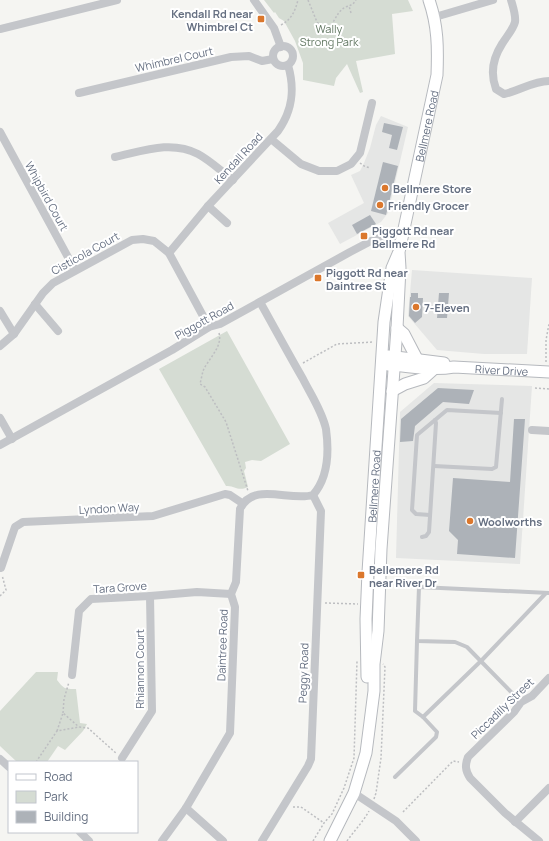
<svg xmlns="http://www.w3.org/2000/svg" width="549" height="841" font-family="Manrope,sans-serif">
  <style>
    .built { fill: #e5e6e5 }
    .green { fill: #d5dcd3 }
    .building { fill: #adb2b8 }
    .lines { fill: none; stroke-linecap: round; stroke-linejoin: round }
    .secondary-casing { stroke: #b6b9be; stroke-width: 13 }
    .path { stroke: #bdbec1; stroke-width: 1.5; stroke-dasharray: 2 2; stroke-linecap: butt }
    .lane { stroke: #c4c6ca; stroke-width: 4 }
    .street { stroke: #c4c6ca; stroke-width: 8 }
    .secondary { stroke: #fff; stroke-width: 11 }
    .poi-dot { fill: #db772c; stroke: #fff; stroke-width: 1.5 }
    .labels { text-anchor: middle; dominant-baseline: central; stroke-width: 4; stroke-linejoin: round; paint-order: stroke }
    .poi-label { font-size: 11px; font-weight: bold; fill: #667082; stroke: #fff; text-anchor: start }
    .park-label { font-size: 11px; fill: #647964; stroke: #fff }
    .street-label { font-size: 11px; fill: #667082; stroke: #fff }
  </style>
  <rect width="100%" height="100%" fill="#f5f5f2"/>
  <!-- built -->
  <g class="built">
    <polygon points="381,116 408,127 388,213 381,222 340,244 328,223 364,203 351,175 360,171 364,163 370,148 376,125"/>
    <polygon points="412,270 532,278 527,354 484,354 437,350 408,316"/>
    <polygon points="434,383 532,386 520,564 396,558 400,412"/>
  </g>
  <!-- green -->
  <g class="green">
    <polygon points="264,0 408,0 413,11 392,14 395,54 356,61 363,92 360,93 347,64 336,78 334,86 303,80 303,63 295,41 284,21 279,18 275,12 274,13"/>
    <path d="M 227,331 L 290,444 L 261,461 L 252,460 L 245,462 L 246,468 L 244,471 L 248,487 C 237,492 235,485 226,486 L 159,369 Z"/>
    <path d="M 36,672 L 58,672 L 57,680 C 64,689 65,689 76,689 L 80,723 L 87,724 L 83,731 L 65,750 L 58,746 L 47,762 L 17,762 L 0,746 L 0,711 Z"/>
  </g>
  <!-- building -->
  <g class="building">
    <polygon points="384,123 403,127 397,150 389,148 392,135 382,132"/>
    <polygon points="383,162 398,166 386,215 371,211"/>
    <polygon points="370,215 376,224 357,234 352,225"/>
    <polygon points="411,293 418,293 418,298 423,298 422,317 415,323 409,316 410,297 411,297"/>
    <polygon points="439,293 449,293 447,318 437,318"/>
    <polygon points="438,388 474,390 469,404 443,402 415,426 413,441 400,442 401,419"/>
    <polygon points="514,419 525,419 515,558 457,554 458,540 449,531 453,478 510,482"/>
  </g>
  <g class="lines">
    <!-- secondary casing -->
    <g class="secondary-casing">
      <g id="secondary">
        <polyline points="397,328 404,334 417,359"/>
        <polyline points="388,356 444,363"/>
        <path id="s1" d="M 388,365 C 410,366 432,371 454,367 L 549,372"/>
        <polyline points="392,391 405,384 424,378 434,369"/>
        <path id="s2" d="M 367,677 L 366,619 L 368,572 L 384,322 L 392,268 L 398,254"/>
        <path id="s3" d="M 330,841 L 354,793 L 366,753 L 374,691 L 374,664 L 378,631 L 381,549 L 397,328 L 400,268 L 399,252 L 437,75 C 438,48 438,26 429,0"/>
      </g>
    </g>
    <!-- path -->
    <g class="path">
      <path d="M 308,0 L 317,22 L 322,27 L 331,25 C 337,17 339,8 349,6"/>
      <polyline points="351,13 349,6 353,4 356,0"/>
      <path d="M 281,25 C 292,19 295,11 298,0"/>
      <polyline points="360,163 364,166 370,168"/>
      <path d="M 219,333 C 223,347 208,359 203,371 C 202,375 201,380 200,384 L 205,387 L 226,422 L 248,491"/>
      <polyline points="546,362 546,340 549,324"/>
      <polyline points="303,363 337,344 374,342"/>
      <polyline points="535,388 549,389"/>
      <polyline points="0,596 6,590 2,575"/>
      <polyline points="325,603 358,604"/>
      <polyline points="63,713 64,699 69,682"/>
      <polyline points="57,731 63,713 79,727"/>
      <polyline points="36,762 57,731 79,727 88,728 117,754"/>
      <polyline points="374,799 376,793 381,758 385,667 383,664"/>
      <polyline points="293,807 301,807 324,823"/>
      <polyline points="403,812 453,761 459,762"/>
      <polyline points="313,841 324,823 332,814 344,788 354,758 357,661"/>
      <path d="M 347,841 C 354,831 363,822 369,811"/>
    </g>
    <!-- lane -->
    <g class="lane">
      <polyline points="434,466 492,469 496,467 502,399"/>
      <polyline points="430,515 416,514 412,510 417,435 447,410 501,413"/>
      <polyline points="422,537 426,536 429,532 436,423 435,420"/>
      <polyline points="417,641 415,711 423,717"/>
      <polyline points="521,702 467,647 455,642 417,641 419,587 549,593"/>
      <polyline points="395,777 436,737 437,732 423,717 482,660 546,593"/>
    </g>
    <!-- street -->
    <g class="street">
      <polyline points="254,0 274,28 281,47"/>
      <path d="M 511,0 C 513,7 516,15 515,22 C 513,30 506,37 502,44 C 493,58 490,73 496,89 L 504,94 C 519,91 533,81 549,81"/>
      <polyline points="435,17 493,0"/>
      <polyline points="0,29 117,0"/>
      <circle cx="283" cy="56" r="10"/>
      <polyline points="79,93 231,57 249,56 262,61 273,59"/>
      <polyline points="0,132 75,270"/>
      <polyline points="271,139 301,164 319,171 337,171 351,164 360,153 372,103"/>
      <path d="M 115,157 C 143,151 171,140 198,154 C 211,161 222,172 233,180"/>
      <polyline points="208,206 227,223"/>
      <path d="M 169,253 L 208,206 L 278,131 C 293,110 295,89 288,65"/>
      <polyline points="35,304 58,331"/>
      <polyline points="0,311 14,334"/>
      <polyline points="0,346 14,334 43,293 53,283 132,240 143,239 154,241 169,253 209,327"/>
      <polyline points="0,418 12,439"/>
      <polyline points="532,430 549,431"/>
      <polyline points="0,445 172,350 209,327 220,324 350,252 371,241 380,238 401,240"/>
      <polyline points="1,568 15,527 23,522 153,516 225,494 230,495 242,503"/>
      <polyline points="72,675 79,611 91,599 150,596 197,592 231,594"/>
      <polyline points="122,758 152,711 150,596"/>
      <polyline points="0,759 9,767"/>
      <polyline points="354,793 396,821 416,841"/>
      <polyline points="186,808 223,841"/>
      <polyline points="515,822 549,788"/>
      <polyline points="80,832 89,841"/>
      <path d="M 162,841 L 186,808 L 230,733 L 235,607 L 231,594 L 236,582 L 240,509 C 253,481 290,502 313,495 C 328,478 329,451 326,429 C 322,411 311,395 303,379 C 288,353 274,327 260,302"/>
      <polyline points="262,841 308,766 311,759 321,511 313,495"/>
      <path d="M 539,841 L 505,813 L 470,778 C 465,770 465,765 468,757 L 514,712 L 521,702 L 532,696 L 549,678"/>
    </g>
    <!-- secondary -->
    <use href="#secondary" class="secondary"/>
  </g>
  <!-- markers -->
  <g class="poi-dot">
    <rect x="257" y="15" width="8" height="8" rx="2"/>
    <circle cx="385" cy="188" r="4"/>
    <circle cx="380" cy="205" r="4"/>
    <rect x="360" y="232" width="8" height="8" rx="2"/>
    <rect x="314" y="274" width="8" height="8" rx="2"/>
    <circle cx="416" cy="307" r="4"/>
    <circle cx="470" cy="521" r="4"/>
    <rect x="357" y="571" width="8" height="8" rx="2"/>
  </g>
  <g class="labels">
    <!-- poi labels -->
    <g class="poi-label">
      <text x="253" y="13" text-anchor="end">Kendall Rd near<tspan x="253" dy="13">Whimbrel Ct</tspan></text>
      <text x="393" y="188">Bellmere Store</text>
      <text x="388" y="205">Friendly Grocer</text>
      <text x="372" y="230">Piggott Rd near<tspan x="372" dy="13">Bellmere Rd</tspan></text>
      <text x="326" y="272">Piggott Rd near<tspan x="326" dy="13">Daintree St</tspan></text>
      <text x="424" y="307">7-Eleven</text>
      <text x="478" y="521">Woolworths</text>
      <text x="369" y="569">Bellemere Rd<tspan x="369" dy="13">near River Dr</tspan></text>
    </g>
    <!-- park labels -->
    <g class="park-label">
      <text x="329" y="28">Wally<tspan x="329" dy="13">Strong Park</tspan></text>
    </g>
    <!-- street labels -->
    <g class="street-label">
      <text transform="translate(174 59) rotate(-13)">Whimbrel Court</text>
      <text stroke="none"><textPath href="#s3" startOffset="727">Bellmere Road</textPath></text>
      <text transform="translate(238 158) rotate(-47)">Kendall Road</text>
      <text transform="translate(47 196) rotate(61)">Whipbird Court</text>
      <text transform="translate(85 253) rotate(-29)">Cisticola Court</text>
      <text transform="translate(204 320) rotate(-29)">Piggott Road</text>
      <text stroke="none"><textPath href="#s1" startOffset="114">River Drive</textPath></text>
      <text stroke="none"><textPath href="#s2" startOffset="191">Bellmere Road</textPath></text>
      <text transform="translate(109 508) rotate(-3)">Lyndon Way</text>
      <text transform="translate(120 587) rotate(-4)">Tara Grove</text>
      <text transform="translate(222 645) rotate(-88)">Daintree Road</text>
      <text transform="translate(139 669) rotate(-90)">Rhiannon Court</text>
      <text transform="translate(303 673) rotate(-88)">Peggy Road</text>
      <text transform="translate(502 708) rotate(-44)">Piccadilly Street</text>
    </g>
  </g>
  <!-- legend -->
  <rect x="8" y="761" width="130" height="72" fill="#ffffff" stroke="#c2c6cd"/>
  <rect x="16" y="774" width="20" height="6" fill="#ffffff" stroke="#c2c6cd"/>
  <text x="44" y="781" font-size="12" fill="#667082">Road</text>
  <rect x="16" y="791" width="20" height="12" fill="#d5dcd3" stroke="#c2c6cd"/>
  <text x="44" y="801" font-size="12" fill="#667082">Park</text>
  <rect x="16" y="811" width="20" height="12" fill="#adb2b8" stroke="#c2c6cd"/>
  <text x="44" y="821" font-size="12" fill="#667082">Building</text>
</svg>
